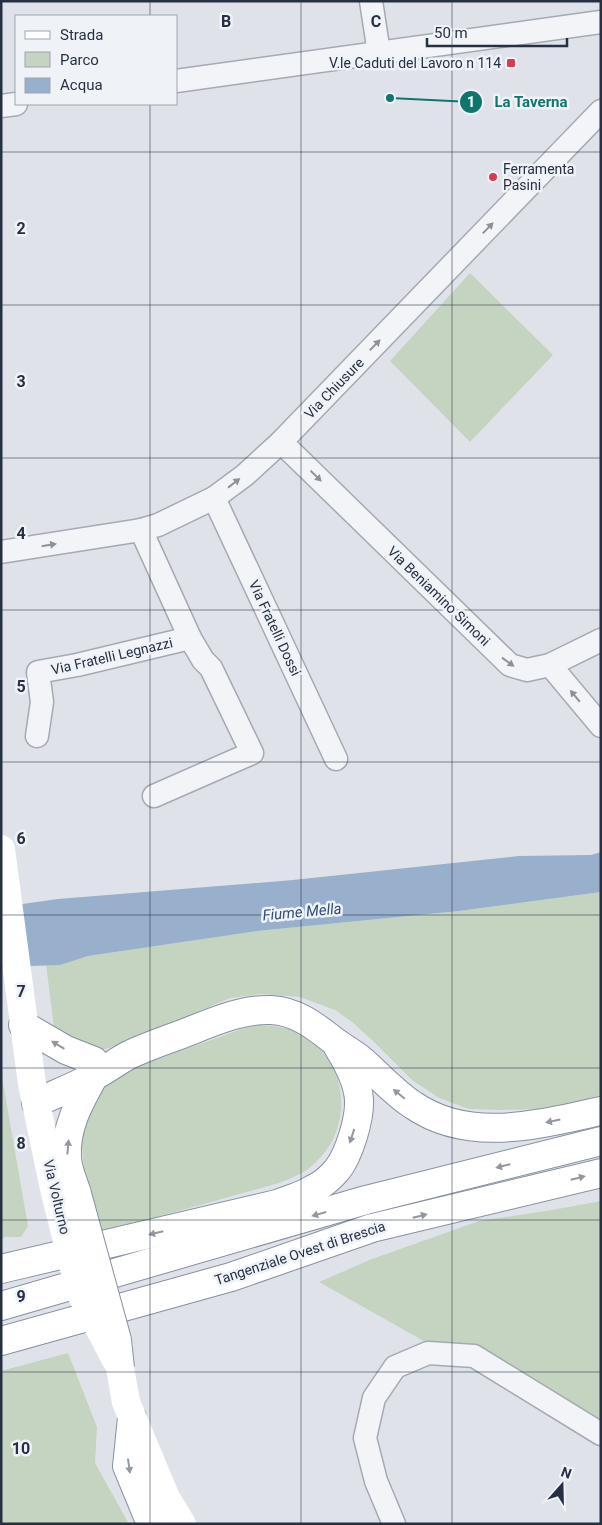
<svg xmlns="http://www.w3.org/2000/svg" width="602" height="1525" font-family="Roboto,sans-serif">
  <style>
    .green { fill: #c5d4c0 }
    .water { fill: #98b0cc }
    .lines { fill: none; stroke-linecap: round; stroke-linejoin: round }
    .street-casing { stroke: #a4aab4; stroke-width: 25 }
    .highway-casing { stroke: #8690a1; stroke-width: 30 }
    .street { stroke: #f2f4f7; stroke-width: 22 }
    .secondary { stroke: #fff; stroke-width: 28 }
    .highway { stroke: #fff; stroke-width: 28 }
    .highway-bridge-casing { stroke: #8690a1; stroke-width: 30; stroke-linecap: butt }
    .secondary-bridge { stroke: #fff; stroke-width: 28 }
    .highway-bridge { stroke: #fff; stroke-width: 28 }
    .oneway { fill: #8c929c }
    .oneway2 { fill: #9398a0 }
    .grid { fill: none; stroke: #273042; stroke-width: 1; stroke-opacity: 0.55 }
    .poi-dot { fill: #d63c51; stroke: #eff2f7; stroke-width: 2 }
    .labels { text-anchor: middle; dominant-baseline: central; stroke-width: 5; stroke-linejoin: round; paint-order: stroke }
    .poi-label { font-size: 14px; fill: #273042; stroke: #eff2f7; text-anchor: end }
    .street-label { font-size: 14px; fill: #273042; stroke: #eff2f7 }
    .water-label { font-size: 15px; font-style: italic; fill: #2f4e78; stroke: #eff2f7 }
    .grid-label { font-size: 16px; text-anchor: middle; font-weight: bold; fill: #273042; stroke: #eff2f7; stroke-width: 5; stroke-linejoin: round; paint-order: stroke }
    .leader { fill: none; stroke: #0f766e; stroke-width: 2 }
    .callout-dot { fill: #0f766e; stroke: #eff2f7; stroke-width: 2 }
    .mark-label { font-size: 15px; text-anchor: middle; font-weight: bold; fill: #fff }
    .callout-label { font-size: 15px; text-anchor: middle; font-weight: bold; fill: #0f766e; stroke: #eff2f7; stroke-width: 5; stroke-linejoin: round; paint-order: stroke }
  </style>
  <rect width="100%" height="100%" fill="#dfe3e9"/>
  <!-- green -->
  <g class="green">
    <polygon points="470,273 553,355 470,442 390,361"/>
    <polygon points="601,892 601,1095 551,1109 500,1110 469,1109 439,1098 412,1080 372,1040 352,1022 335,1010 300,997 261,994 230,998 120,1045 98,1051 55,1036 46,964 60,964 88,956 257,931 459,911"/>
    <path d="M 259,1025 C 274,1026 290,1027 304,1035 C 349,1062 354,1128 315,1163 C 305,1173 292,1178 279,1183 L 99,1233 L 84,1172 L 81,1134 L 99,1091 L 109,1080 L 127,1070 L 242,1029 Z"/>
    <polygon points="1,1071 28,1226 21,1237 5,1237 1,1239"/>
    <polygon points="601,1201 601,1428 436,1348 319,1282 372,1259 479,1221 552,1210"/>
    <polygon points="68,1353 97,1427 95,1463 129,1524 1,1524 1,1371"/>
  </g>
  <!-- water -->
  <polygon class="water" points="601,852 601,892 459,911 257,931 88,956 60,965 1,967 1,907 58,899 293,880 519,856 591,855"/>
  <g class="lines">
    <!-- street casing -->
    <g class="street-casing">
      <g id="street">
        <polyline points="371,1 379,53"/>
        <polyline points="176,81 601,22"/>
        <polyline points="1,106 16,104"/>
        <polyline points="281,442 510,665 527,670 550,665 601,640"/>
        <polyline points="214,498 336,759"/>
        <polyline points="141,530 190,638 203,660 211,668 252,753 154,796"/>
        <polyline points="1,552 141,530 158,525 214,498 245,475 281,442 601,111"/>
        <polyline points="550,665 601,726"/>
        <polyline points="37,736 42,702 38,672 77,665 190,638"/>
        <polyline points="394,1524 376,1481 365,1438 374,1398 395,1367 428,1353 474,1356 601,1434"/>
      </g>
    </g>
    <!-- highway casing -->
    <g class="highway-casing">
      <g id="highway">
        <polyline points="23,1025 66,1050 94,1061"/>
        <path d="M 36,1103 C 55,1094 76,1086 94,1076 C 106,1070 116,1062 127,1056 C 147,1046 170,1039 190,1031 C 215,1021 243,1009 271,1010 C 296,1011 315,1026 334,1041 C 342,1047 351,1052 359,1058 C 377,1073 393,1092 413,1105 C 470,1144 539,1124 601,1111"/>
        <path d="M 77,1194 C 74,1183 67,1169 67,1157 C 65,1127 80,1101 94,1076"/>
        <path d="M 1,1269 L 277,1204 C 289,1199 303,1196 313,1189 C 322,1185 331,1177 337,1170 C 349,1155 360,1119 359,1100 C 358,1081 348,1063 338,1047"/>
        <polyline points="1,1306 366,1200 601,1141"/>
        <polyline points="1,1341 231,1277 372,1228 601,1173"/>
        <polyline points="132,1418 127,1466 151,1524"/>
      </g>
    </g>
    <!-- street -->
    <use href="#street" class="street"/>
    <!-- secondary -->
    <g class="secondary">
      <polyline points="1,849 32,1084 55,1193"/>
      <polyline points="120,1368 126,1402 166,1498 182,1524"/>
    </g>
    <!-- highway -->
    <use href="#highway" class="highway"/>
    <!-- highway-bridge casing -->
    <g class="highway-bridge-casing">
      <polyline id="highway-bridge" points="77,1194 117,1340 120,1368"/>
    </g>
    <!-- secondary-bridge -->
    <polyline class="secondary-bridge" points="55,1193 80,1292 117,1362"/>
    <!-- highway-bridge -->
    <use href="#highway-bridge" class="highway-bridge"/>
  </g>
  <!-- one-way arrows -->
  <defs><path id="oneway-solid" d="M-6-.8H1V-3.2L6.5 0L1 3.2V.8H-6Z" transform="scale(1.25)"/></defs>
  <g class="oneway">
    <use href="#oneway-solid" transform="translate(488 228) rotate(-46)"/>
    <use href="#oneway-solid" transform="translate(375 345) rotate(-46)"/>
    <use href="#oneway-solid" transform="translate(316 476) rotate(44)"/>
    <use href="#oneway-solid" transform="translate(234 483) rotate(-38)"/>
    <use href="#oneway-solid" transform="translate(49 545) rotate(-9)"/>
    <use href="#oneway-solid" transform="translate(508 662) rotate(36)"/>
    <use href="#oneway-solid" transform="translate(575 696) rotate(-130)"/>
  </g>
  <g class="oneway2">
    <use href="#oneway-solid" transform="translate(58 1045) rotate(-149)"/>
    <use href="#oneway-solid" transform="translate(399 1094) rotate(-141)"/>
    <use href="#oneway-solid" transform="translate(553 1121) rotate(168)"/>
    <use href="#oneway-solid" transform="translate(352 1136) rotate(108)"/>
    <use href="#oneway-solid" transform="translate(68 1147) rotate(-85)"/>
    <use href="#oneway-solid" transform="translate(503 1166) rotate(166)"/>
    <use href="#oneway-solid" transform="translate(578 1178) rotate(-14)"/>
    <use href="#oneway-solid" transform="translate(319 1214) rotate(164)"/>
    <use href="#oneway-solid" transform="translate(420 1216) rotate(-14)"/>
    <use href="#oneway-solid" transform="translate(156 1233) rotate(167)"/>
    <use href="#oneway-solid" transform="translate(129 1466) rotate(82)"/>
  </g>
  <!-- grid -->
  <path class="grid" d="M 150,1 L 150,16M 301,1 L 301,1524M 452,1 L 452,1524M 150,104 L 150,1524M 1,152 L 601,152M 1,305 L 601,305M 1,458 L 601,458M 1,610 L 601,610M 1,762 L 601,762M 1,915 L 601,915M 1,1068 L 601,1068M 1,1220 L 601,1220M 1,1372 L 601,1372"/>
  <!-- markers -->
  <g class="poi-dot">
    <rect x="506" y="58" width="10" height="10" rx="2.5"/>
    <circle cx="493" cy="177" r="5"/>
  </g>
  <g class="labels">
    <!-- poi labels -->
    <g class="poi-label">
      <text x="501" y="63">V.le Caduti del Lavoro n 114</text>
      <text x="503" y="169" text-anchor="start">Ferramenta<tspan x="503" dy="16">Pasini</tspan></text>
    </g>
    <!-- street labels -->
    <g class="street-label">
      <text transform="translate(334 388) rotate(-46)">Via Chiusure</text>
      <text transform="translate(439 596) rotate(44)">Via Beniamino Simoni</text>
      <text transform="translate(275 628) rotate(65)">Via Fratelli Dossi</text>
      <text transform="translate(112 656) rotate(-13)">Via Fratelli Legnazzi</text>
      <text transform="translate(57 1197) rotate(77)">Via Volturno</text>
      <text transform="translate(300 1253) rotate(-18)">Tangenziale Ovest di Brescia</text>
    </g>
    <!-- water labels -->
    <g class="water-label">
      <text transform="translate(302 912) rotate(-5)">Fiume Mella</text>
    </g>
  </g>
  <g class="grid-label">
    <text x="226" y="27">B</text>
    <text x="376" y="27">C</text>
    <text x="21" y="234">2</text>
    <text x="21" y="387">3</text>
    <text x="21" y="539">4</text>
    <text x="21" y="692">5</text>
    <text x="21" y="844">6</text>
    <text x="21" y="997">7</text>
    <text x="21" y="1149">8</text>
    <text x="21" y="1302">9</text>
    <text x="21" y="1454">10</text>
  </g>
  <!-- callouts -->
  <path class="leader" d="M390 98L471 102"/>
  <g class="callout-dot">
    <circle cx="390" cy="98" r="5"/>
    <circle cx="471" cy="102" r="12"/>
  </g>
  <g class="mark-label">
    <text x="471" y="107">1</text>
  </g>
  <g class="callout-label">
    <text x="531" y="107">La Taverna</text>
  </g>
  <!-- border -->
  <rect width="602" height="1525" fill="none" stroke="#273042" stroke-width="5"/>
  <!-- legend -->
  <rect x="15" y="15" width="162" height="90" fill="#eff2f7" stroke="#9fa4af"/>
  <rect x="25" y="31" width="25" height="8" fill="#ffffff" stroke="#9fa4af"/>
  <text x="60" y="40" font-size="15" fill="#273042">Strada</text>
  <rect x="25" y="52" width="25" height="15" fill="#c5d4c0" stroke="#9fa4af"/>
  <text x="60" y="65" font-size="15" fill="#273042">Parco</text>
  <rect x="25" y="78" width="25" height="15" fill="#98b0cc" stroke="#9fa4af"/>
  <text x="60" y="90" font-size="15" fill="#273042">Acqua</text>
  <!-- north arrow -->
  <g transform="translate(562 1485) rotate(20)" stroke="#eff2f7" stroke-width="4" paint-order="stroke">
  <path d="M0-4L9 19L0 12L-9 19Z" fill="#273042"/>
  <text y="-8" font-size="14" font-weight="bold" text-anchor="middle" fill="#273042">N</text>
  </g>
  <!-- scale -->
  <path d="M427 38v8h140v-8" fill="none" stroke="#273042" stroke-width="2.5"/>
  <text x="434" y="38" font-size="15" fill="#273042" stroke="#eff2f7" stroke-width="4" paint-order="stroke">50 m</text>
</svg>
